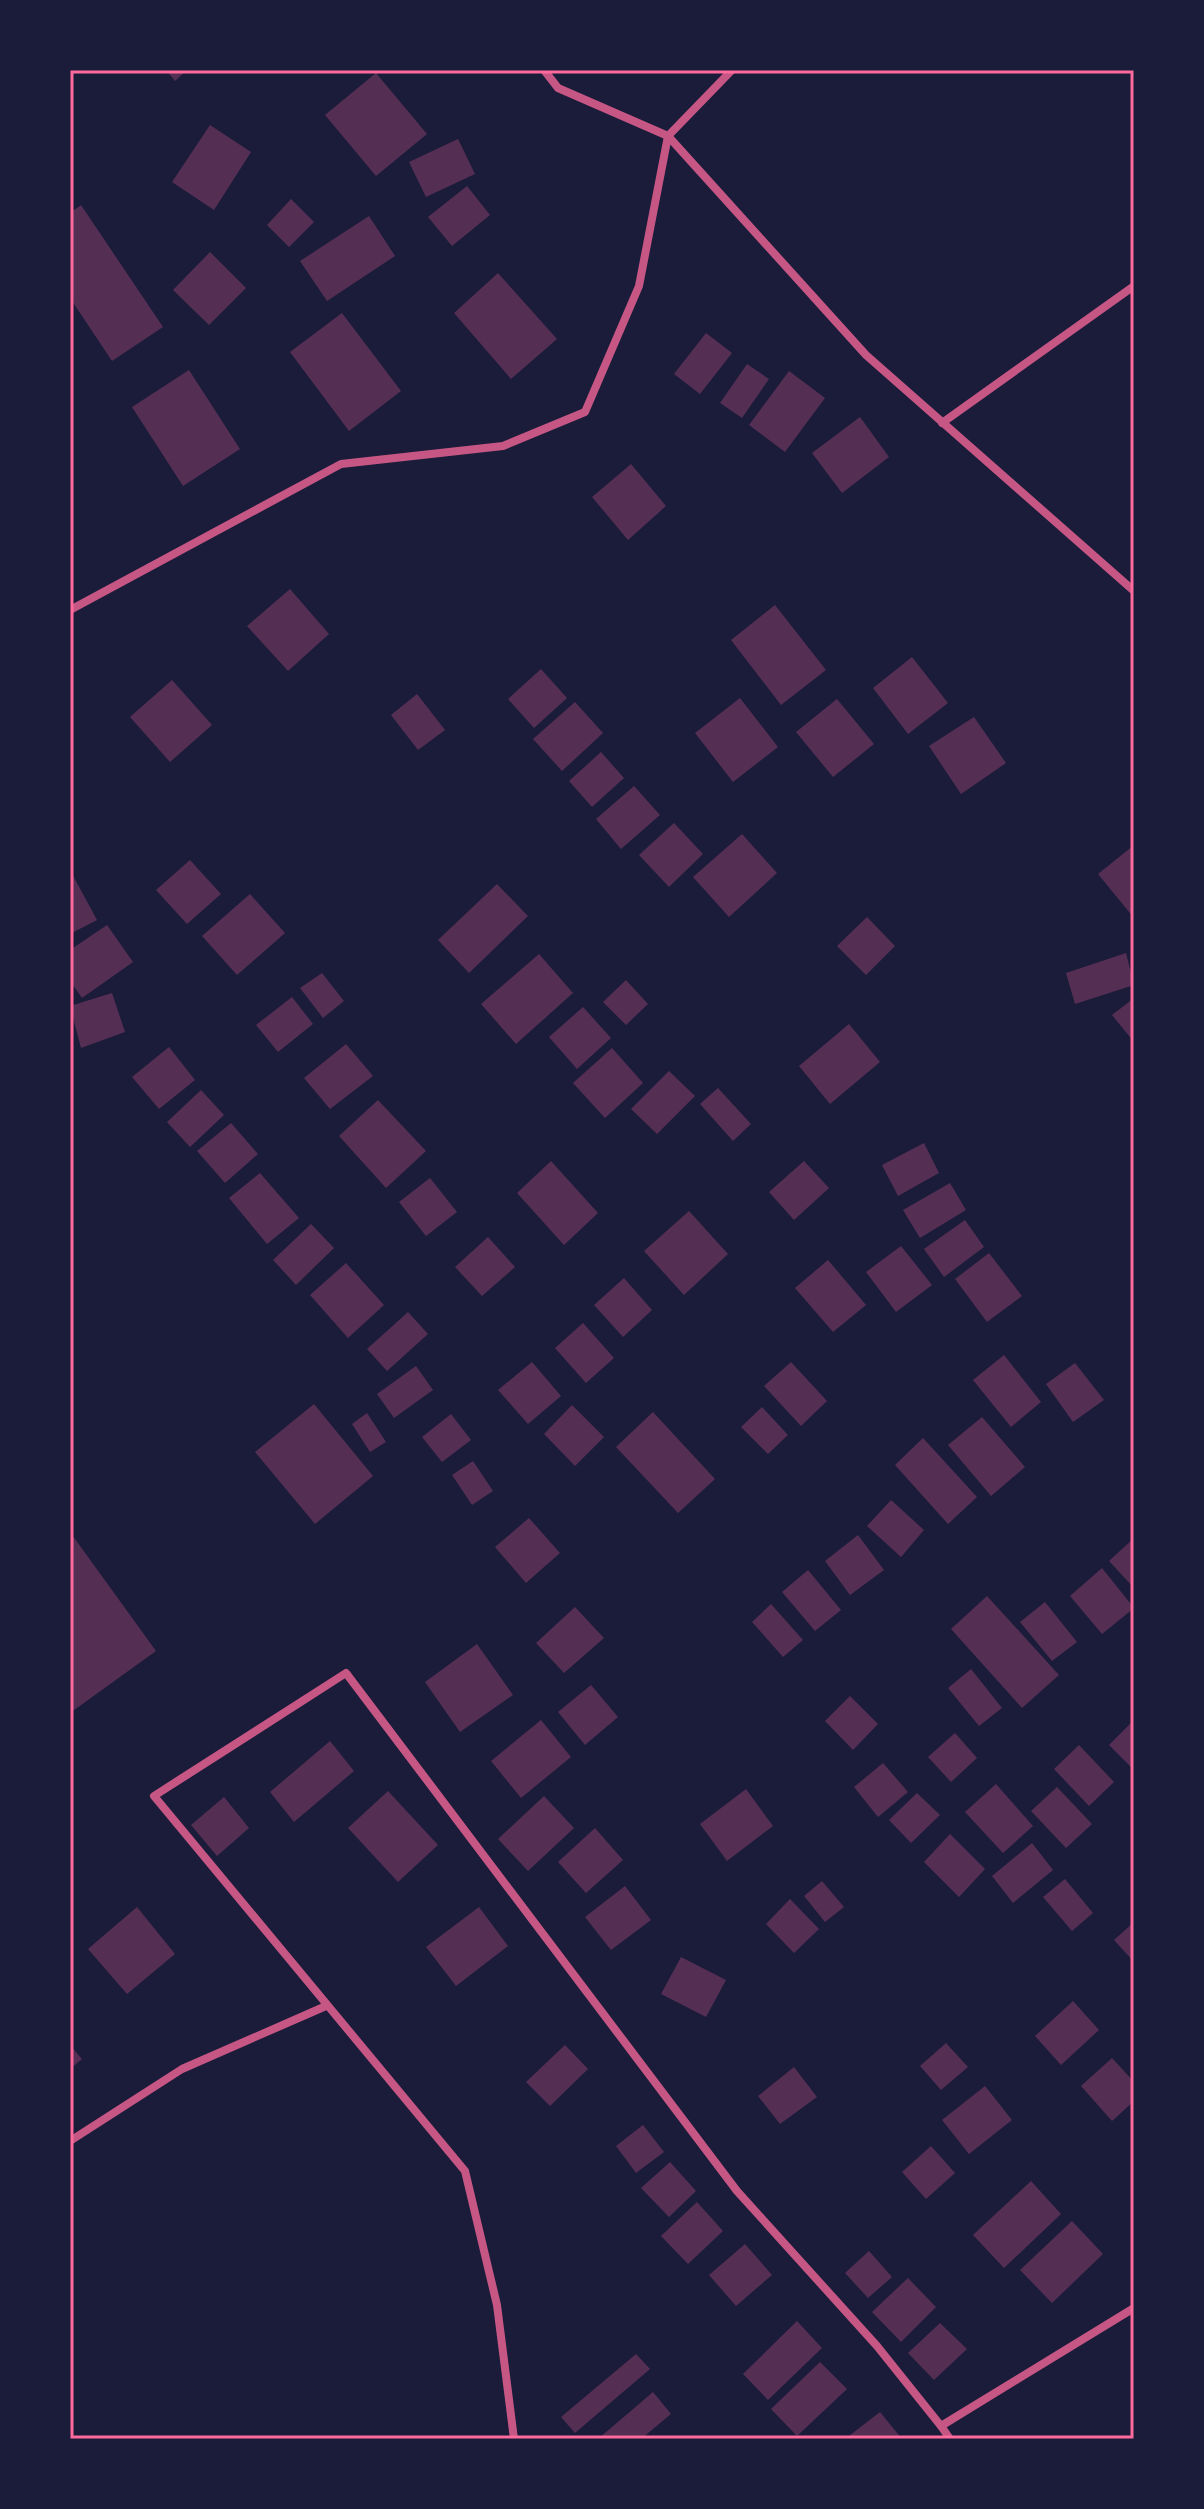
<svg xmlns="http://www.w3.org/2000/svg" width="1204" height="2509" font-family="'Asap Condensed',sans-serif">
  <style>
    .building { fill: #542f53 }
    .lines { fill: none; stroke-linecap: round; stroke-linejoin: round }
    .minor { stroke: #c65784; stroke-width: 8 }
    .neatline { fill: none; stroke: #ff6b9d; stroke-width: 3 }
  </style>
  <rect width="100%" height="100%" fill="#1b1b3a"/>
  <!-- building -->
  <g class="building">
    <polygon points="166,70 187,70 175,81"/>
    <polygon points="376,73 427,134 376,176 325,115"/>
    <polygon points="210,125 251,152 214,210 172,182"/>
    <polygon points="458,139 475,174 426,197 409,162"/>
    <polygon points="467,186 490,215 452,246 428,217"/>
    <polygon points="291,199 314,222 289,247 267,225"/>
    <polygon points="81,205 163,327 112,361 70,298 70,213"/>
    <polygon points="369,216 395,256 327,301 300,261"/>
    <polygon points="210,252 246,288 209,325 173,290"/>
    <polygon points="498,273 557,339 511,379 454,313"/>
    <polygon points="342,313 401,391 349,431 290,352"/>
    <polygon points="706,333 732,353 700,394 674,374"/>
    <polygon points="747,364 769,379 742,418 720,403"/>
    <polygon points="189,370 240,449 183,486 132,407"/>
    <polygon points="789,371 825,398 785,452 749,425"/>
    <polygon points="860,417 889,457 842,493 812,453"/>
    <polygon points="631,464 666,506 628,540 592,497"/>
    <polygon points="290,589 329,634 288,671 247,626"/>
    <polygon points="775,605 826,670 781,705 731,640"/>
    <polygon points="912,657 948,703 908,734 873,688"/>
    <polygon points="541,669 567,698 534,728 508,699"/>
    <polygon points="172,680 212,725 170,762 130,717"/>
    <polygon points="417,694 445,730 418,750 391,715"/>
    <polygon points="740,698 778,747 733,782 695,733"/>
    <polygon points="837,699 874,744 833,777 796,732"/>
    <polygon points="575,702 603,733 562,771 533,739"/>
    <polygon points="974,717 1006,763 961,794 929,746"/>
    <polygon points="601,752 624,778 592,807 569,781"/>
    <polygon points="634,786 660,815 621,849 596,819"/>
    <polygon points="674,823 703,854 669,887 639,855"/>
    <polygon points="742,834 777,873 729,917 693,877"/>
    <polygon points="1134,845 1134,918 1098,874"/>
    <polygon points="190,860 221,894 187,924 156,890"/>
    <polygon points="70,870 97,920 70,934"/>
    <polygon points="497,884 528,916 469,973 438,940"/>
    <polygon points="250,894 285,933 237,975 202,936"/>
    <polygon points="867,917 895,946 866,975 837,946"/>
    <polygon points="107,925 133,962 82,998 70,981 70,950"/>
    <polygon points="1126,953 1134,985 1075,1004 1066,973"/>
    <polygon points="539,954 573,993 516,1044 481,1004"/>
    <polygon points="322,973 344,1001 323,1018 300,988"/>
    <polygon points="626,980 648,1004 626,1025 603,1002"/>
    <polygon points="112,993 125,1032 81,1048 70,1006"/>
    <polygon points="292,997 313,1024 278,1052 256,1025"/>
    <polygon points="1134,998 1134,1042 1112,1015"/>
    <polygon points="583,1007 611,1038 577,1069 549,1037"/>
    <polygon points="849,1024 880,1062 830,1104 799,1066"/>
    <polygon points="346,1044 373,1076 330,1109 304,1078"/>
    <polygon points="169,1047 195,1080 159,1109 132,1077"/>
    <polygon points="612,1048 643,1083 605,1118 573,1083"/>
    <polygon points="669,1071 695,1096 657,1134 631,1109"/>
    <polygon points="718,1088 751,1124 733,1141 700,1104"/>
    <polygon points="201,1090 224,1115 190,1147 167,1122"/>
    <polygon points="378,1100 426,1151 386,1188 339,1136"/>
    <polygon points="231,1123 258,1154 225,1183 197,1151"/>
    <polygon points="924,1143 939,1173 898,1196 882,1165"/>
    <polygon points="551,1161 598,1213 564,1245 517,1193"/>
    <polygon points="804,1161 829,1188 794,1220 769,1192"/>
    <polygon points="260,1173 299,1218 267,1244 229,1198"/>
    <polygon points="430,1178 457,1212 426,1236 399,1202"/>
    <polygon points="950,1183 966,1210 920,1238 903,1210"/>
    <polygon points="689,1211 728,1254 684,1295 644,1251"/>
    <polygon points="965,1220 984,1247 944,1277 924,1249"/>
    <polygon points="311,1224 334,1248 296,1285 273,1260"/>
    <polygon points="488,1237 515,1267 482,1296 455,1267"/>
    <polygon points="901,1246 932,1285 896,1312 866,1272"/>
    <polygon points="989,1253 1022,1296 987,1322 955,1279"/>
    <polygon points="828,1260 866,1305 833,1332 795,1288"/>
    <polygon points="346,1263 384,1305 348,1338 310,1295"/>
    <polygon points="624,1278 652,1310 623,1337 594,1305"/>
    <polygon points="408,1312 428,1334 387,1371 367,1349"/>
    <polygon points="583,1323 614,1358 586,1383 555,1348"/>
    <polygon points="1004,1355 1041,1402 1011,1427 973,1380"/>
    <polygon points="532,1362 561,1396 528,1424 498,1390"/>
    <polygon points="791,1362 827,1401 801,1426 764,1386"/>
    <polygon points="1075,1363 1104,1400 1073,1422 1046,1384"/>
    <polygon points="416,1366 433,1390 394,1418 377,1394"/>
    <polygon points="314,1404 373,1476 315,1524 255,1452"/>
    <polygon points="572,1405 604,1437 575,1466 544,1434"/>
    <polygon points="762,1407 788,1435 768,1454 741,1427"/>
    <polygon points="653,1412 715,1479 678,1513 616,1447"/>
    <polygon points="367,1413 386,1442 370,1452 352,1424"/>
    <polygon points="451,1414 471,1440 442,1462 422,1437"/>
    <polygon points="982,1417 1025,1467 991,1496 948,1445"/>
    <polygon points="923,1438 977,1497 948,1524 895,1465"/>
    <polygon points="473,1461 493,1491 472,1505 452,1475"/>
    <polygon points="891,1500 924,1530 901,1557 867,1526"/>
    <polygon points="529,1518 560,1553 526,1583 495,1547"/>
    <polygon points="70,1532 156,1651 70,1713"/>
    <polygon points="858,1535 884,1570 850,1595 825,1561"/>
    <polygon points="1134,1538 1134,1588 1109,1561"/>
    <polygon points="1102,1568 1134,1608 1102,1634 1070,1596"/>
    <polygon points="808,1570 841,1610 815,1631 782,1592"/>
    <polygon points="987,1596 1059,1675 1022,1708 951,1629"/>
    <polygon points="1045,1602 1077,1642 1052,1661 1020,1622"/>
    <polygon points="771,1604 803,1640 783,1657 752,1622"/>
    <polygon points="575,1607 604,1638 564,1673 536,1643"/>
    <polygon points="477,1644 513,1695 460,1732 425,1682"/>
    <polygon points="971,1669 1002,1708 979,1726 948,1688"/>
    <polygon points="591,1685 618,1717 585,1745 558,1712"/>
    <polygon points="850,1696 878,1724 853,1750 825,1721"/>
    <polygon points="541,1720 571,1757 521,1798 491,1761"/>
    <polygon points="1134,1720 1134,1770 1109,1745"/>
    <polygon points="955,1733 977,1758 951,1782 928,1757"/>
    <polygon points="330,1741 354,1771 294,1822 270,1792"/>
    <polygon points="1079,1745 1114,1782 1089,1806 1054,1769"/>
    <polygon points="883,1763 908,1792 878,1817 854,1787"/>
    <polygon points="996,1784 1033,1826 1003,1853 965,1812"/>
    <polygon points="1057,1787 1092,1824 1066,1848 1031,1811"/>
    <polygon points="746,1789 773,1826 727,1861 700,1824"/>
    <polygon points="388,1791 438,1845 398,1882 348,1828"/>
    <polygon points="917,1793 940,1815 911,1843 889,1820"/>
    <polygon points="544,1796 574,1828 528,1871 498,1839"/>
    <polygon points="224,1797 249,1828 217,1856 191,1825"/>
    <polygon points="595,1828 623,1860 586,1893 558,1862"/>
    <polygon points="950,1834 985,1869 959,1897 924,1862"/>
    <polygon points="1032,1843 1053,1870 1013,1903 992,1876"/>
    <polygon points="1065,1879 1093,1913 1072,1931 1043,1897"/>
    <polygon points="822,1881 844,1907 825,1922 804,1896"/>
    <polygon points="625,1886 651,1920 611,1950 585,1917"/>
    <polygon points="790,1899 819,1929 794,1953 766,1924"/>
    <polygon points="137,1907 175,1954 127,1994 88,1949"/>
    <polygon points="479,1907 508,1946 456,1986 426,1947"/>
    <polygon points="1134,1922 1134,1962 1114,1940"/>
    <polygon points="681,1957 726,1980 706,2017 661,1994"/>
    <polygon points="1073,2001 1099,2030 1061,2065 1035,2036"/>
    <polygon points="946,2043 968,2067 941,2090 920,2066"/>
    <polygon points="70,2045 82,2059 70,2069"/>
    <polygon points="565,2045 588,2069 550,2106 526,2082"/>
    <polygon points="1112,2058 1134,2082 1134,2101 1112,2121 1081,2086"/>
    <polygon points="794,2067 817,2097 780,2124 758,2096"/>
    <polygon points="985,2086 1012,2120 969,2154 942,2120"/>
    <polygon points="643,2125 664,2152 636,2173 616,2146"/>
    <polygon points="931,2146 955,2173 926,2199 902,2172"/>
    <polygon points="670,2162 696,2191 669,2217 641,2188"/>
    <polygon points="1031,2181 1061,2214 1004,2268 973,2235"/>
    <polygon points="697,2202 723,2231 688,2264 661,2236"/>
    <polygon points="1072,2221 1103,2254 1052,2303 1020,2270"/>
    <polygon points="745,2244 772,2275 736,2306 709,2275"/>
    <polygon points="869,2251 892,2277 868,2298 845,2273"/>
    <polygon points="908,2278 936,2307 901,2342 872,2312"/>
    <polygon points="797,2321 822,2348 768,2400 743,2374"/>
    <polygon points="940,2323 967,2349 934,2380 908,2353"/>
    <polygon points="636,2354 650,2369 575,2433 561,2417"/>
    <polygon points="820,2362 847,2389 797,2436 771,2409"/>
    <polygon points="653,2392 671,2414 641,2439 598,2439"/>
    <polygon points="880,2412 902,2439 845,2439"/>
  </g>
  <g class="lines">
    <!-- minor -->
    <g class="minor">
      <polyline points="544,70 558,88 668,136 866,355 1134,591"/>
      <polyline points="942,423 1134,286"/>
      <polyline points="70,610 341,464 503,446 585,412 639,286 668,136 732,70"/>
      <polyline points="70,2141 182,2069 326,2006"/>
      <polyline points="514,2439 497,2305 465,2171 154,1796 346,1673 737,2191 877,2346 941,2426"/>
      <polyline points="950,2439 941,2426 1134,2308"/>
    </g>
  </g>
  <!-- border -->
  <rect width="1204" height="2509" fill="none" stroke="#1b1b3a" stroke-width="144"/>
  <rect x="72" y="72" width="1060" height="2365" class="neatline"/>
</svg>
